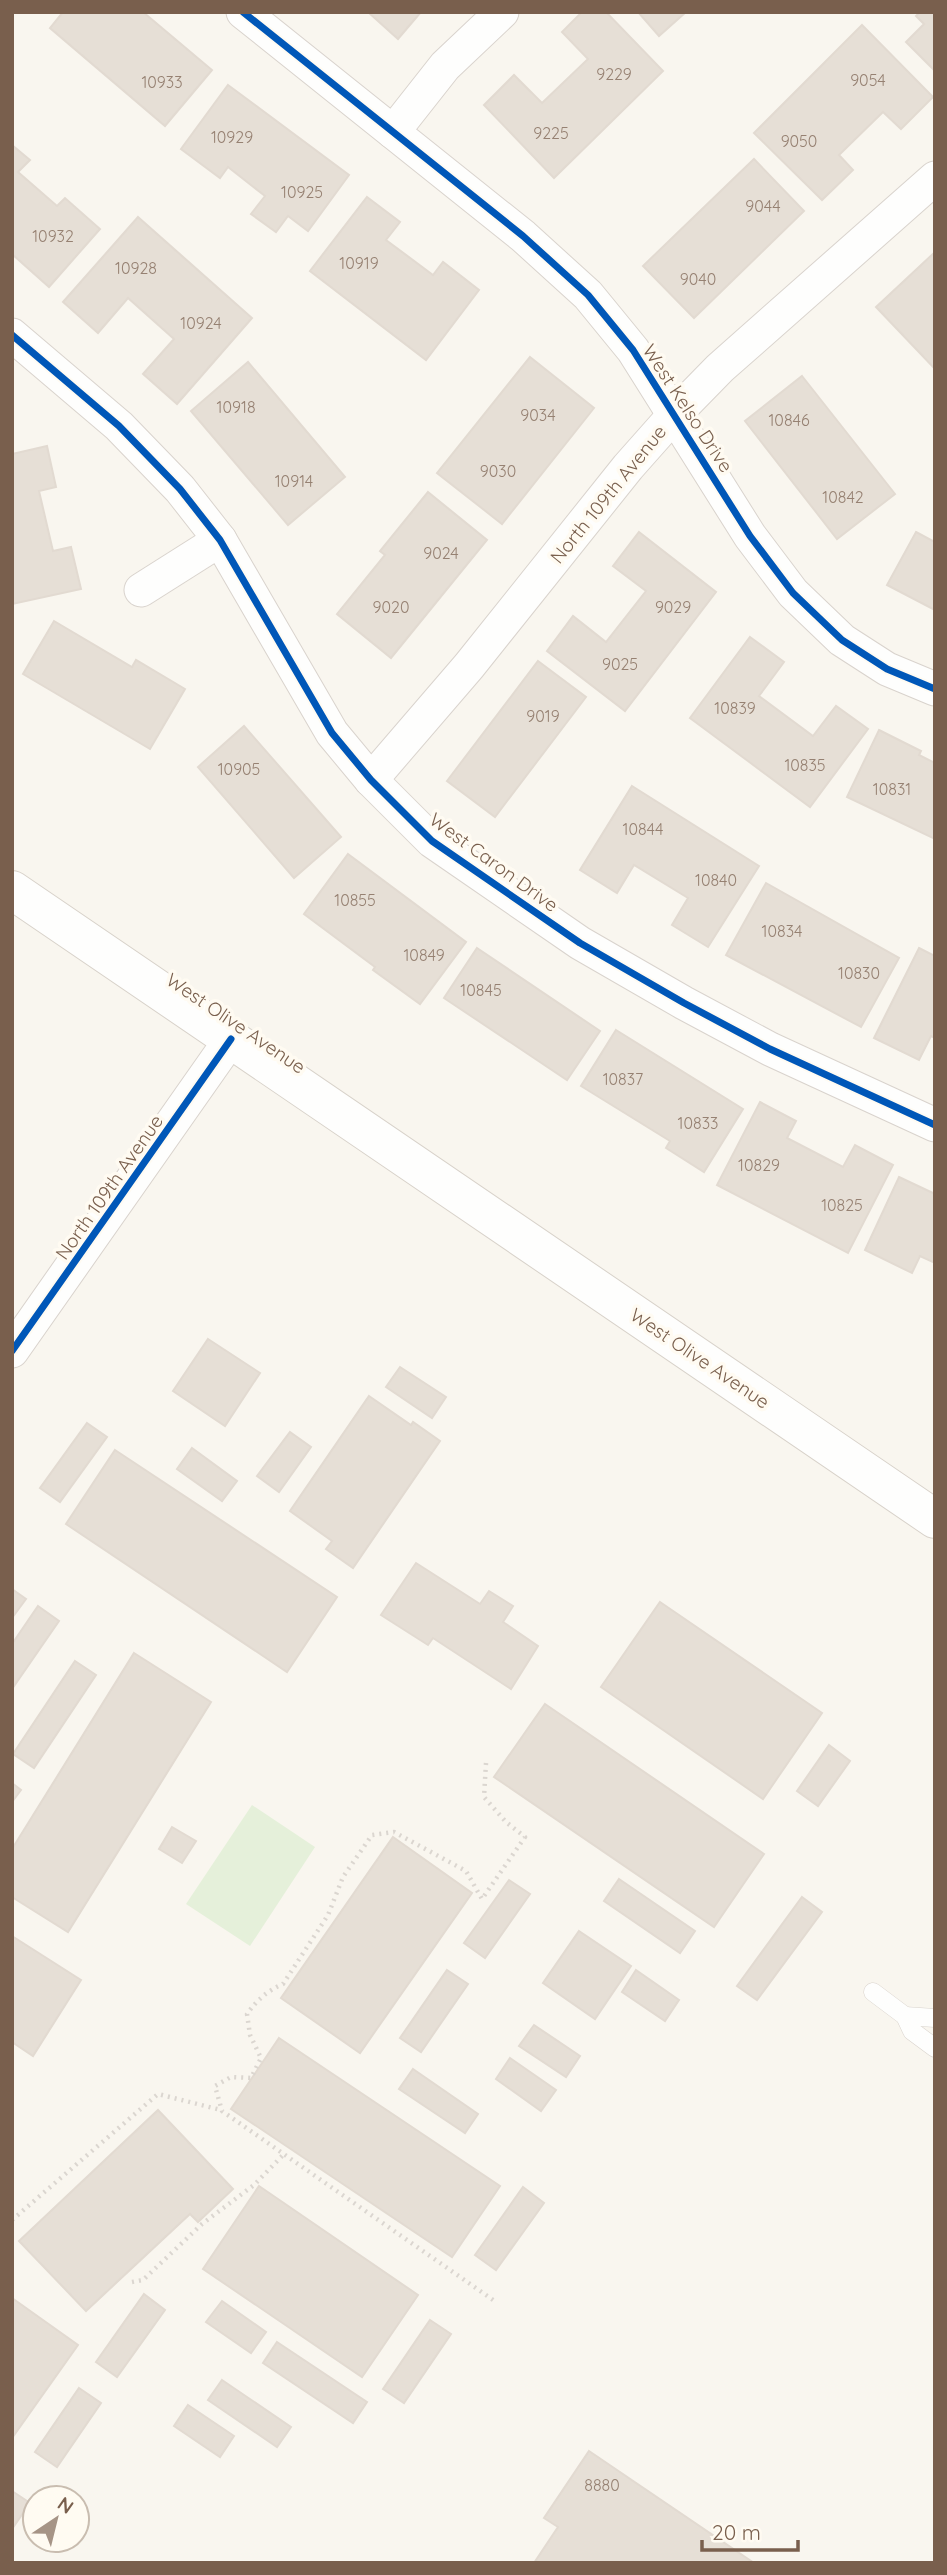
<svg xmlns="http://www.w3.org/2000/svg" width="947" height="2575" font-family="Quicksand,sans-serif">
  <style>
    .green { fill: #e5f0da }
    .building { fill: #e6dfd6; stroke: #e2dad1; stroke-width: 2 }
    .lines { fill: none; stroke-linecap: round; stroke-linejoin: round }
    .lane-casing { stroke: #d9d3cd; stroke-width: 19 }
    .street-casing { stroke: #d9d3cd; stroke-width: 35 }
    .secondary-casing { stroke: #d8d2ca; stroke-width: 40 }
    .path { stroke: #dbd6d0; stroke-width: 4.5; stroke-dasharray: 2 5; stroke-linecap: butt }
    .lane { stroke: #fefefd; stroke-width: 18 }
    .street { stroke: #fefefd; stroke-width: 33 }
    .secondary { stroke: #fefefd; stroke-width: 38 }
    .cycleway-casing { stroke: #fffbf2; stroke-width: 11 }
    .cycleway { stroke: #0057b8; stroke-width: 7 }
    .labels { text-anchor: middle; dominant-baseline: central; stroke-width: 7; stroke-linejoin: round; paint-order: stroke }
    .number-label { font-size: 16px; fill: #968172 }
    .street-label { font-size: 19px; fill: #795f4d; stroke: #fffbf2 }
  </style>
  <rect width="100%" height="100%" fill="#f9f6ef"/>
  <!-- green -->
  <polygon class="green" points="252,1805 315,1847 250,1946 186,1904"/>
  <!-- building -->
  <g class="building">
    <polygon points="63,12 143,12 212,70 165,126 50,28"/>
    <polygon points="368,12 421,12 398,39"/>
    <polygon points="582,12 606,12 663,71 554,178 484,105 514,75 542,103 588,59 562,32"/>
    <polygon points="638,12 686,12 659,36"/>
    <polygon points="920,12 935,12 935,71 906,42 924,24 916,16"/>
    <polygon points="862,25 933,97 901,129 883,112 839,155 853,170 822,200 754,133"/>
    <polygon points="228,85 349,175 308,231 288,216 276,232 251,214 265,196 228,167 220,178 181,149"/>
    <polygon points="12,145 30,160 18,172 57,206 65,198 100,229 49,287 12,254"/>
    <polygon points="754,159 804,211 694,318 643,266"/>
    <polygon points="367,197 400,222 386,240 433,275 443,262 479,290 426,360 310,271"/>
    <polygon points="138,217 252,318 177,404 143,374 174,339 128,298 98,333 63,302"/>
    <polygon points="935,252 935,369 876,307"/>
    <polygon points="530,357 594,408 502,524 437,473"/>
    <polygon points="248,362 345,477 288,525 191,411"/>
    <polygon points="802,376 895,494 837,539 745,421"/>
    <polygon points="47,446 56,487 39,491 53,551 71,547 81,589 12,604 12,454"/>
    <polygon points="428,492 487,540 391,658 337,614 385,555 380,551"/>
    <polygon points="639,532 716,592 625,711 547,651 573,616 606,642 646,591 613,566"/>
    <polygon points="916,532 935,542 935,610 887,585"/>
    <polygon points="54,621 132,667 136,660 185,689 150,749 23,674"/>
    <polygon points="750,637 784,662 759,696 813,736 836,706 868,729 810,807 690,718"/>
    <polygon points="538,661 586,697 495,817 447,781"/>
    <polygon points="244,726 341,837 294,878 198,767"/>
    <polygon points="879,730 921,751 919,755 935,763 935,839 847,797"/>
    <polygon points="632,786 759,866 708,947 672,925 688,898 634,865 617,893 580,870"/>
    <polygon points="348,854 466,942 420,1004 373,970 375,967 304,914"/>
    <polygon points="766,883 899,958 861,1027 726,955"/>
    <polygon points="477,948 600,1031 567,1080 444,998"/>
    <polygon points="919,948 935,956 935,1038 931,1036 919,1060 874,1038"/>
    <polygon points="616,1030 743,1109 704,1172 666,1148 670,1141 581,1086"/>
    <polygon points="760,1102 796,1121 787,1138 843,1167 855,1145 893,1165 848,1253 717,1185"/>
    <polygon points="899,1177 935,1194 935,1263 920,1256 912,1273 865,1250"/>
    <polygon points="208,1339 260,1373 225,1426 173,1391"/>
    <polygon points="400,1367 446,1397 432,1418 386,1387"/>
    <polygon points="369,1396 411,1425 413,1422 440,1441 353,1568 326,1549 332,1541 290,1511"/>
    <polygon points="87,1423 107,1437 60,1502 40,1488"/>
    <polygon points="290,1432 311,1447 279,1492 257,1476"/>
    <polygon points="192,1448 237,1481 222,1501 177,1469"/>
    <polygon points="115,1450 337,1597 287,1672 66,1524"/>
    <polygon points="416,1563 480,1604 489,1591 513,1606 503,1622 538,1646 511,1689 433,1638 428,1645 381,1615"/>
    <polygon points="12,1589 26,1599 12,1618"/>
    <polygon points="660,1602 822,1713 763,1799 601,1687"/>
    <polygon points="38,1606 59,1621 12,1689 12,1644"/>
    <polygon points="134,1653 211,1702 68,1932 12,1897 12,1849"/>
    <polygon points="75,1661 96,1675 34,1768 13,1754"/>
    <polygon points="545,1704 764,1854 714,1927 494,1777"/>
    <polygon points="829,1745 850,1761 818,1806 797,1791"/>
    <polygon points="12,1783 21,1790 12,1802"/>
    <polygon points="172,1827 196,1841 182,1863 159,1849"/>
    <polygon points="393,1837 472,1893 360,2053 281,1998"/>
    <polygon points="619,1879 695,1931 680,1953 604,1901"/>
    <polygon points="509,1880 530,1894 485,1958 464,1943"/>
    <polygon points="802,1897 822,1912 757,2000 737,1986"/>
    <polygon points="579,1931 631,1966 595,2019 543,1983"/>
    <polygon points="12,1936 81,1980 33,2056 12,2042"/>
    <polygon points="447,1970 468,1984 421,2052 400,2038"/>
    <polygon points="636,1970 679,2000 665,2021 622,1992"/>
    <polygon points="534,2025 580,2056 566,2077 519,2046"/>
    <polygon points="279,2038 500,2186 452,2257 231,2109"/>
    <polygon points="510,2058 556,2090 541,2111 496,2079"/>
    <polygon points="413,2069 478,2114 465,2133 399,2089"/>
    <polygon points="158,2110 233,2189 198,2222 190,2214 86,2311 19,2241"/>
    <polygon points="259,2186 418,2295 362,2377 203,2269"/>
    <polygon points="523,2187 544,2203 496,2270 475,2255"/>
    <polygon points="144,2294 165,2310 117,2377 96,2362"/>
    <polygon points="12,2298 78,2345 12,2438"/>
    <polygon points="222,2301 266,2332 251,2353 206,2322"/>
    <polygon points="430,2320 451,2334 404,2403 383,2389"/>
    <polygon points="277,2342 367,2402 353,2423 263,2363"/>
    <polygon points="222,2380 291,2427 277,2447 208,2400"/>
    <polygon points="79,2388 101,2403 57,2467 35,2452"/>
    <polygon points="188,2405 234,2436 220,2457 174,2426"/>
    <polygon points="589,2451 754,2563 534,2563 558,2527 544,2518"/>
    <polygon points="12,2491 30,2503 12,2529"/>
  </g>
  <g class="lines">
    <!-- lane casing -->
    <g class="lane-casing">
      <g id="lane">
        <polyline points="873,1992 905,2016 912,2031 935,2048"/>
        <polyline points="905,2016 935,2018"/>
      </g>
    </g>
    <!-- street casing -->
    <g class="street-casing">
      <g id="street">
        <polyline points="243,12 523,236 588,295 633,350 750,536 793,593 842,640 887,669 935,689"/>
        <polyline points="393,132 445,66 502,12"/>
        <polyline points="12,335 119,426 180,489 220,540 332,733 371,780 432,841 580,943 684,1003 770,1049 935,1125"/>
        <polyline points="141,590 220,540"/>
        <polyline points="371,780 469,666 628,467 675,414 720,368 935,178"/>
        <polyline points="12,1351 231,1039"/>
      </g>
    </g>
    <!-- secondary casing -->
    <g class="secondary-casing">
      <polyline id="secondary" points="12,890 935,1519"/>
    </g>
    <!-- path -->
    <g class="path">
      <path d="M 486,1763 L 484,1797 L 506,1822 L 525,1837 L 482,1899 L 466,1871 L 394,1832 L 372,1835 L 343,1877 L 328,1915 L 283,1984 C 267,1991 257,2000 247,2014 L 250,2035 L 261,2058 L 251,2078 L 231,2077 L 215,2086 L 222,2111 L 496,2302"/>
      <polyline points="12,2220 158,2094 221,2110"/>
      <polyline points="132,2282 143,2280 202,2224 254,2185 284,2154"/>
    </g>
    <!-- lane -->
    <use href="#lane" class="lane"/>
    <!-- street -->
    <use href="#street" class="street"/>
    <!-- secondary -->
    <use href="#secondary" class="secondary"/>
    <!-- cycleway casing -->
    <g class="cycleway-casing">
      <g id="cycleway">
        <polyline points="243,12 523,236 588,295 633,350 750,536 793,593 842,640 887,669 935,689"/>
        <polyline points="12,335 119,426 180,489 220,540 332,733 371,780 432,841 580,943 684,1003 770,1049 935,1125"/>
        <polyline points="12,1351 231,1039"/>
      </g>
    </g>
    <!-- cycleway -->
    <use href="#cycleway" class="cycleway"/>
  </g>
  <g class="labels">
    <!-- number labels -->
    <g class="number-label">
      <text x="614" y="74">9229</text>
      <text x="868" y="80">9054</text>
      <text x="162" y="82">10933</text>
      <text x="551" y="133">9225</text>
      <text x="232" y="137">10929</text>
      <text x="799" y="141">9050</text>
      <text x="302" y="192">10925</text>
      <text x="763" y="206">9044</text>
      <text x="53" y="236">10932</text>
      <text x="359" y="263">10919</text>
      <text x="136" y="268">10928</text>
      <text x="698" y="279">9040</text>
      <text x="201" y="323">10924</text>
      <text x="236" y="407">10918</text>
      <text x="538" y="415">9034</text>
      <text x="789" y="420">10846</text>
      <text x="498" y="471">9030</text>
      <text x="294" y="481">10914</text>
      <text x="843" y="497">10842</text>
      <text x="441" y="553">9024</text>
      <text x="391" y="607">9020</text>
      <text x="673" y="607">9029</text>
      <text x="620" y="664">9025</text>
      <text x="735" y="708">10839</text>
      <text x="543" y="716">9019</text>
      <text x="805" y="765">10835</text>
      <text x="239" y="769">10905</text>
      <text x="892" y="789">10831</text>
      <text x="643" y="829">10844</text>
      <text x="716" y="880">10840</text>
      <text x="355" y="900">10855</text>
      <text x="782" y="931">10834</text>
      <text x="424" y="955">10849</text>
      <text x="859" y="973">10830</text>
      <text x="481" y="990">10845</text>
      <text x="623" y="1079">10837</text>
      <text x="698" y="1123">10833</text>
      <text x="759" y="1165">10829</text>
      <text x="842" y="1205">10825</text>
      <text x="602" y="2485">8880</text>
    </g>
    <!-- street labels -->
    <g class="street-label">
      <text transform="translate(688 408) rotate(57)">West Kelso Drive</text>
      <text transform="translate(608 494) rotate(-51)">North 109th Avenue</text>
      <text transform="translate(494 862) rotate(36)">West Caron Drive</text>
      <text transform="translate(236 1023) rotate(34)">West Olive Avenue</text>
      <text transform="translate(109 1187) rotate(-55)">North 109th Avenue</text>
      <text transform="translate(700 1358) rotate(34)">West Olive Avenue</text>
    </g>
  </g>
  <!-- border -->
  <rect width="947" height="2575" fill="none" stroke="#795f4d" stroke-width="28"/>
  <!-- north arrow -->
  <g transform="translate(56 2519) rotate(35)"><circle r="33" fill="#fffbf2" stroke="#c9bdb0" stroke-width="2"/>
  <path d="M0-5L12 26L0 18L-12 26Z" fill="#a69486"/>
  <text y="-10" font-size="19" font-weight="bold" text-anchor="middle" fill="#795f4d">N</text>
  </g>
  <!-- scale -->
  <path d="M702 2540v10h96v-10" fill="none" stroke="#795f4d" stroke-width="3.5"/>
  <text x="712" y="2540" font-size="21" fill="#795f4d" stroke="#fffbf2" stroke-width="5" paint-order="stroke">20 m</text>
</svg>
